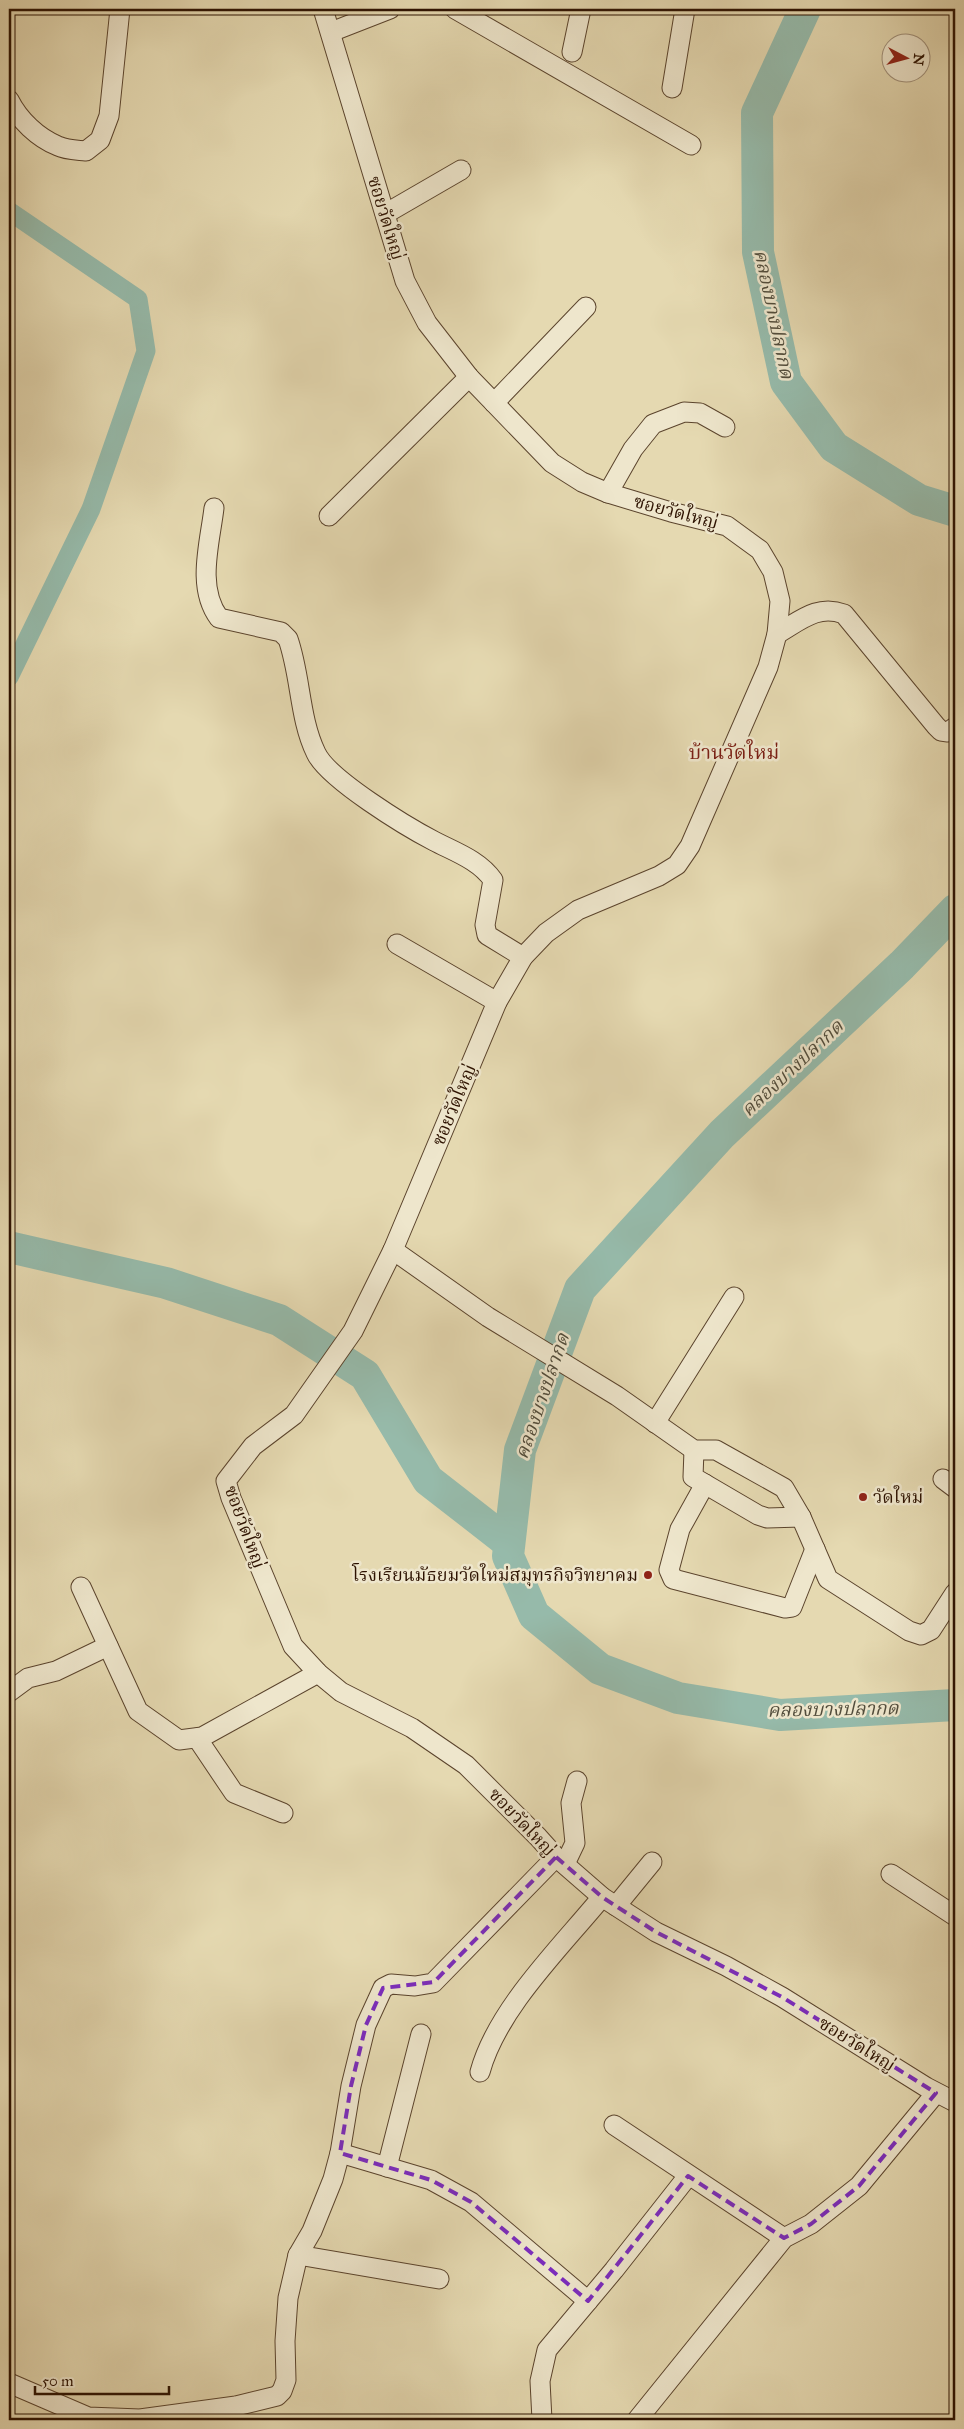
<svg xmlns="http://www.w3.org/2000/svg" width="964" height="2429" font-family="'IM FELL Great Primer','Noto Serif Thai',serif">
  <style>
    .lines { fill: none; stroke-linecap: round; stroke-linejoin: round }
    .canal { stroke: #96baaa; stroke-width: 19 }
    .river { stroke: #96baaa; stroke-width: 32 }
    .minor-casing { stroke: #5b442d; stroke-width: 21 }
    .minor { stroke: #eee6cc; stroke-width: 19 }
    .marked { fill: none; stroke: #7b2cbf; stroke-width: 4; stroke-dasharray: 10 6; stroke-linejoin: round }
    .poi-dot { fill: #8f2418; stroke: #eee6cc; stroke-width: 2 }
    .labels { text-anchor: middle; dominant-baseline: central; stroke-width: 5; stroke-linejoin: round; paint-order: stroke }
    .street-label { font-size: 18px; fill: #2d1201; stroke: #eee6cc }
    .poi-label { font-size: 18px; fill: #2d1201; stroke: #eee6cc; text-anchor: start }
    .water-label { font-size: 19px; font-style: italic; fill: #524d3c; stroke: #eee6cc }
    .quarter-label { font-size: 20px; fill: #7a1f14; stroke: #eee6cc }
  </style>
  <rect width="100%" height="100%" fill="#e5d9b1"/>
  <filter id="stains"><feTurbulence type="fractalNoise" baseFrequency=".004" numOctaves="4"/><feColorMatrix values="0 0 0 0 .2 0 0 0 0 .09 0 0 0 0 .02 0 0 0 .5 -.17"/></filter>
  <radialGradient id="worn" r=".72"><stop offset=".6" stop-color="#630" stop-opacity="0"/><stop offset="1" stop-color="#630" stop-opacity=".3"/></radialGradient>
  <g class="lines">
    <!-- canal -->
    <polyline class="canal" points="9,211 138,299 146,351 91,509 9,677"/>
    <!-- river -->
    <g class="river">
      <polyline points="805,9 757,113 758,252 786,382 834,447 919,500 955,511"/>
      <polyline points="955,910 902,965 722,1134 580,1289 520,1450 508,1556 534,1615 600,1669 678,1698 780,1715 955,1705"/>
      <polyline points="9,1247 166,1283 279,1320 365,1375 428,1480 509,1543"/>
    </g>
    <!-- minor casing -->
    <g class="minor-casing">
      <g id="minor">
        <polyline points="323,9 405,281 427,323 469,377 552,463 582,482 608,493 671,512 727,526 760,550 773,572 780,601 777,634 768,667 690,846 677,865 659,876 578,910 546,933 523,957 497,1002 393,1250 353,1331 294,1415 253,1446 226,1481 231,1498 293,1646 318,1673 341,1692 412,1728 466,1765 538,1837 556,1857 602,1897 656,1932 726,1966 782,1997 926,2087 955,2102"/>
        <polyline points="455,9 691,145"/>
        <polyline points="331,32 390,9"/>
        <polyline points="572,52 581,9"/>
        <polyline points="672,88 685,9"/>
        <path d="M 9,100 C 19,120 38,138 58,146 C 66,150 77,150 86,151 L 100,140 L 109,116 L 120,9"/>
        <polyline points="385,214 461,170"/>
        <polyline points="494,403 586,307"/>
        <polyline points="608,493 633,449 653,424 684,412 700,413 725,427"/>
        <path d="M 214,508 C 210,543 196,587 219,618 L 281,632 L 288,639 C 301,676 299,718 316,753 C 328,779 407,827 434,841 C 455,852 479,860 493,880 L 485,925 L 487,935 L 523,957"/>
        <polyline points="329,516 469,377"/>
        <path d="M 777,634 C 800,621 817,604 844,614 L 936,726 L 941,731 L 948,732 L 955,727"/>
        <polyline points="397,944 497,1002"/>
        <polyline points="393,1250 488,1317 617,1396 694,1450 716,1450 784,1488 801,1517 828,1579 909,1631 921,1635 931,1630 955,1593"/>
        <polyline points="655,1423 734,1297"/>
        <polyline points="694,1450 693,1477 758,1515 767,1518 801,1517"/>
        <polyline points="943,1479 955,1488"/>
        <polyline points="705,1484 680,1529 669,1570 673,1579 785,1608 792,1607 815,1549"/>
        <polyline points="81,1587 138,1711 179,1740 202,1737 318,1673"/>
        <polyline points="9,1692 28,1678 56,1671 108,1646"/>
        <polyline points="197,1738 234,1793 283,1813"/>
        <polyline points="565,1864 575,1843 571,1803 577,1781"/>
        <polyline points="891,1874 955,1916"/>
        <polyline points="616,1906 652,1862"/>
        <path d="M 480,2072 C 497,2009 561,1947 602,1897"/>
        <polyline points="614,2125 784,2238"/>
        <polyline points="340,2153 431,2180 471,2202 588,2301"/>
        <polyline points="387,2167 421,2034"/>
        <polyline points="298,2255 439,2279"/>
        <polyline points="9,2383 88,2417 140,2419 236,2406 277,2396 282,2391 286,2380 285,2341 288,2298 298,2255 312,2231 333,2179 340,2153 351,2086 366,2025 383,1988 391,1984 415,1986 433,1983 556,1857"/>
        <polyline points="542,2420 540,2381 547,2350 614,2270 688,2176"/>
        <polyline points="637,2420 784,2238 811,2224 859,2186 936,2093"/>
      </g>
    </g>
    <!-- minor -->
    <use href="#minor" class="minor"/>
  </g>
  <!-- marked area -->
  <path class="marked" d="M 556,1857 L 602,1897 L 656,1932 L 782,1997 L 936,2093 L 859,2186 L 811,2224 L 784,2238 L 688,2176 L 588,2301 L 471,2202 L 431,2180 L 340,2153 L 351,2086 L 366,2025 L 383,1988 L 434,1982 Z"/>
  <!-- markers -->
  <g class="poi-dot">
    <circle cx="863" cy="1497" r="5"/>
    <circle cx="648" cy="1575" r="5"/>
  </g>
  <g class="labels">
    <!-- street labels -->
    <g class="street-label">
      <text transform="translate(386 218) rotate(73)">ซอยวัดใหญ่</text>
      <text transform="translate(676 512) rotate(15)">ซอยวัดใหญ่</text>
      <text transform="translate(454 1105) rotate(-67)">ซอยวัดใหญ่</text>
      <text transform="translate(245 1527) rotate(70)">ซอยวัดใหญ่</text>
      <text transform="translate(522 1822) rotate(46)">ซอยวัดใหญ่</text>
      <text transform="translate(857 2044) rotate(32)">ซอยวัดใหญ่</text>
    </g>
    <!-- poi labels -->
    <g class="poi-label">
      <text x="873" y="1497">วัดใหม่</text>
      <text x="638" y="1575" text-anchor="end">โรงเรียนมัธยมวัดใหม่สมุทรกิจวิทยาคม</text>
    </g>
    <!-- water labels -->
    <g class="water-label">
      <text transform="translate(774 314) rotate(78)">คลองบางปลากด</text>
      <text transform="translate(792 1068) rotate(-43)">คลองบางปลากด</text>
      <text transform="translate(542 1396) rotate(-71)">คลองบางปลากด</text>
      <text transform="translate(833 1709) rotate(-1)">คลองบางปลากด</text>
    </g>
    <!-- quarter labels -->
    <g class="quarter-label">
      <text x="734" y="752">บ้านวัดใหม่</text>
    </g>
  </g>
  <!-- margin -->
  <rect width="964" height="2429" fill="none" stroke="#e5d9b1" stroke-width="30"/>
  <rect x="10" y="10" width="944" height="2409" fill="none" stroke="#2d1201" stroke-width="2.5"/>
  <rect x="15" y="15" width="934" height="2399" fill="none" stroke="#2d1201"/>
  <!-- north arrow -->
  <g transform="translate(906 58) rotate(96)"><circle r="24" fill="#eee6cc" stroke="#a1917b"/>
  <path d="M0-4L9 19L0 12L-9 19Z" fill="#8f2418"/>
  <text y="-8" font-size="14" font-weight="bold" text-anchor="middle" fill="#2d1201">N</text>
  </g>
  <!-- scale -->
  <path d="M35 2386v8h134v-8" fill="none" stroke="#2d1201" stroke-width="2.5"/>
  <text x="42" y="2386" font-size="15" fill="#2d1201" stroke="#eee6cc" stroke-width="4" paint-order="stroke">50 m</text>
  <rect width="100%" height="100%" filter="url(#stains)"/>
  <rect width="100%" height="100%" fill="url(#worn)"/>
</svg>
